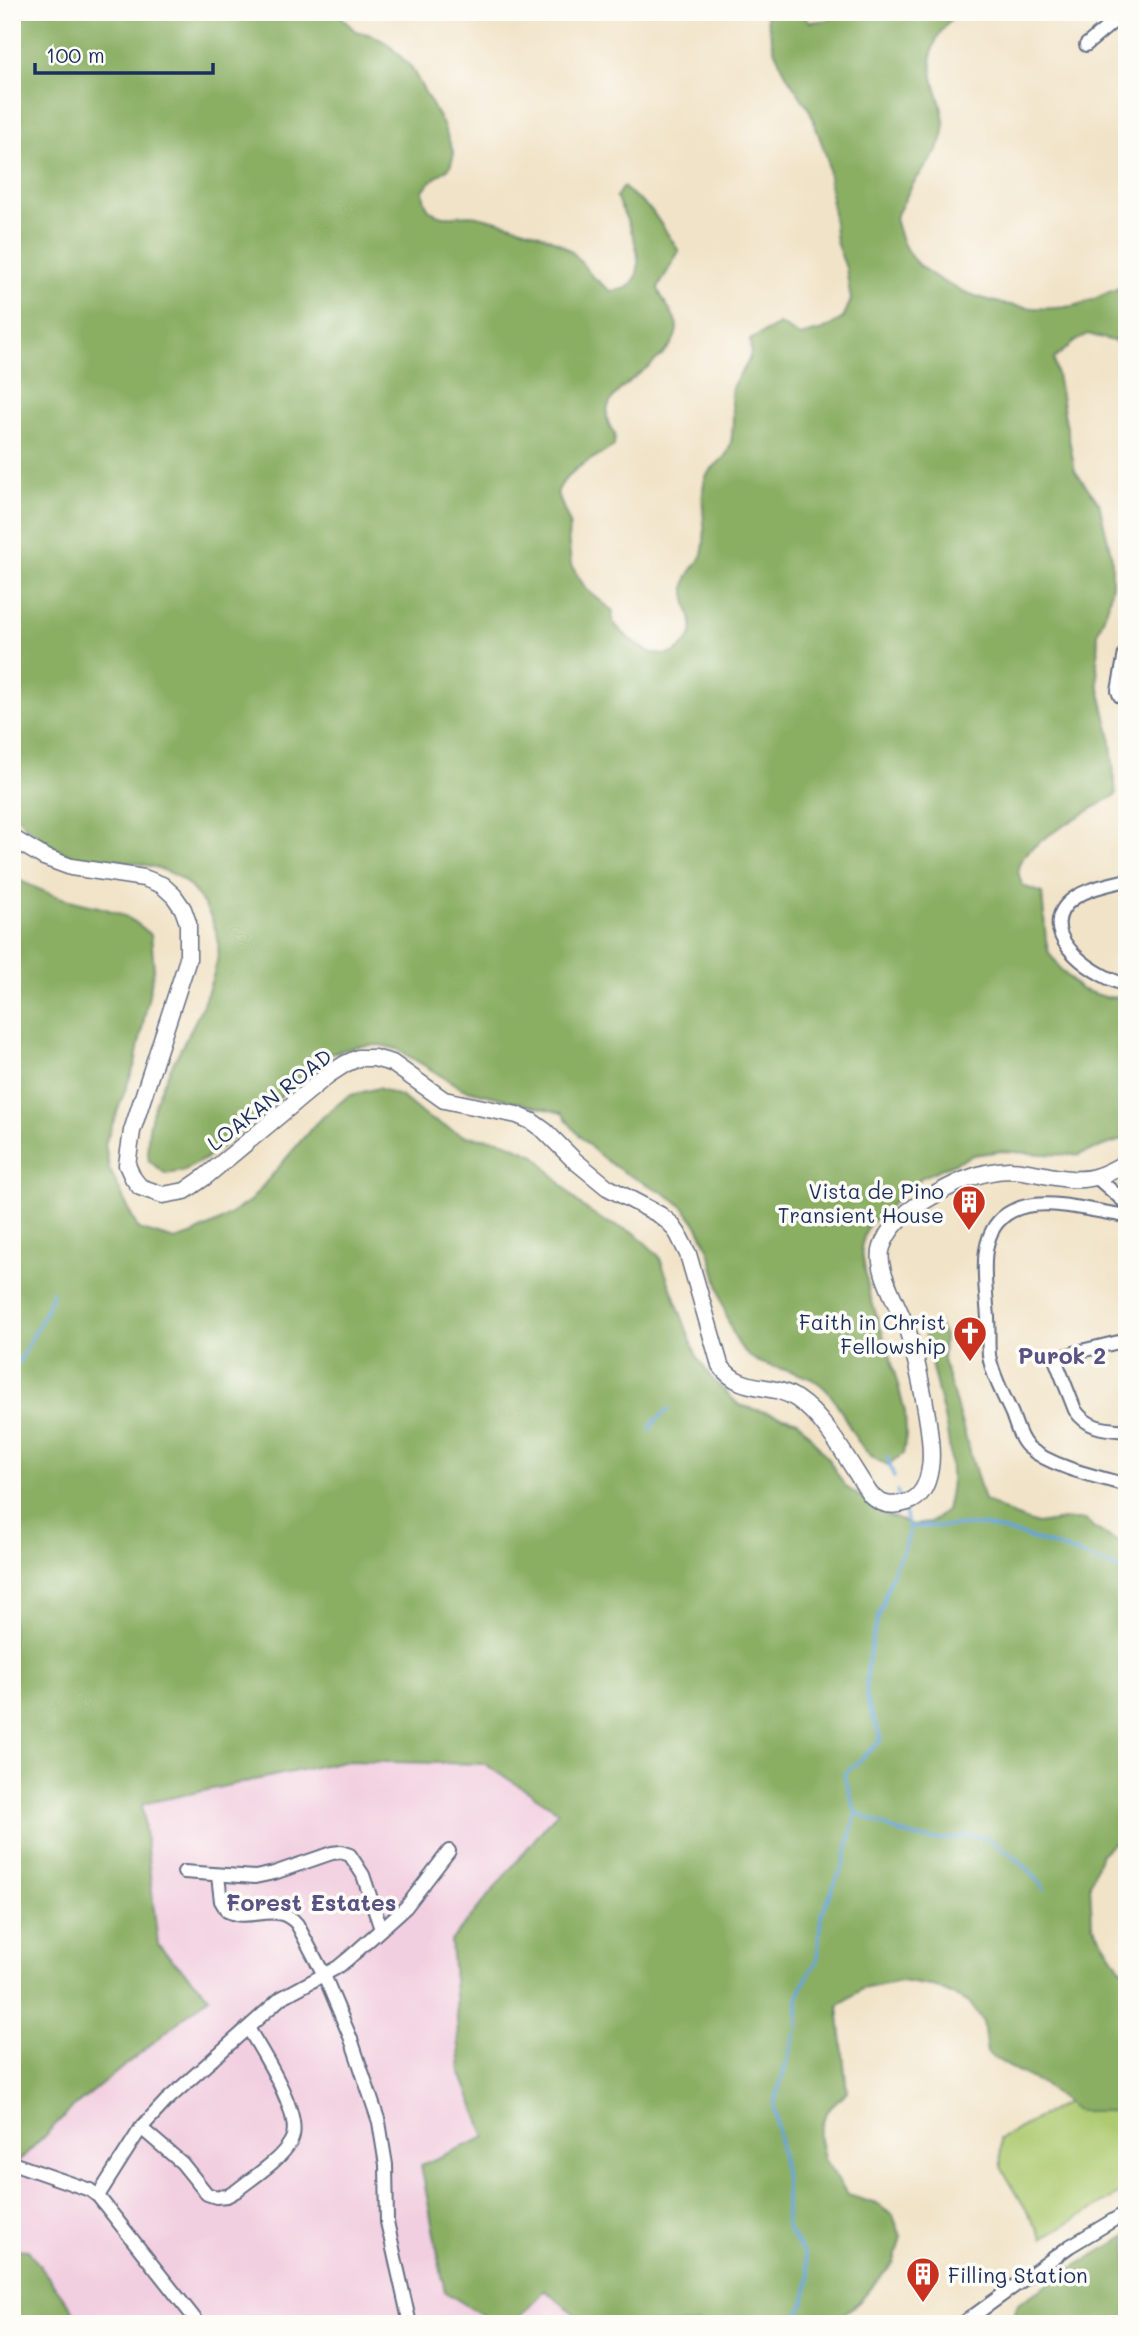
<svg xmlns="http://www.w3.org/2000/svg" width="1139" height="2336" font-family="Mali,sans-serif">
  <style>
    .built { fill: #f2cfe0 }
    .green { fill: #aecb71; stroke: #647d68; stroke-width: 2 }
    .forest { fill: #8aaf63; stroke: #526f60; stroke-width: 2 }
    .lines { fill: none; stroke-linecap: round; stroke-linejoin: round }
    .stream { stroke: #67a5d9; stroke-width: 3.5 }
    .minor-casing { stroke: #666e83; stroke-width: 16 }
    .major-casing { stroke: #666e83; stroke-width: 19 }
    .minor { stroke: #fff; stroke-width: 12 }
    .major { stroke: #fff; stroke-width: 16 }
    .labels { text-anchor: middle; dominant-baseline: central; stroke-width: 7; stroke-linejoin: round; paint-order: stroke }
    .street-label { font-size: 21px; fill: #1b2f5e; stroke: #fdfcf7 }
    .poi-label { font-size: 21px; fill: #1b2f5e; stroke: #fdfcf7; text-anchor: end }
    .neighbourhood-label { font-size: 23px; font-weight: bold; fill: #595284; stroke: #fdfcf7 }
  </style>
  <rect width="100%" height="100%" fill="#fdfcf7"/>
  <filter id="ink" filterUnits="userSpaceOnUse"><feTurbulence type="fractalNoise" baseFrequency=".0143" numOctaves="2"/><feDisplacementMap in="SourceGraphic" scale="14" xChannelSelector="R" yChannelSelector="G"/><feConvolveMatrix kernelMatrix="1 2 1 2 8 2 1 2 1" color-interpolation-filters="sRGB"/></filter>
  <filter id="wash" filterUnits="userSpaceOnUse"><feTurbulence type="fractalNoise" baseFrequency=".00686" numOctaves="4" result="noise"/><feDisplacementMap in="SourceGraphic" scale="28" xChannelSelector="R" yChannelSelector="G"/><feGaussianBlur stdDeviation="1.57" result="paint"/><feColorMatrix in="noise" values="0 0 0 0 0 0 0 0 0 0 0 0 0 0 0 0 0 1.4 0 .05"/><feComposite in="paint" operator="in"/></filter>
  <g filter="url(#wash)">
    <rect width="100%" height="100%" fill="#f1e3c7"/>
    <!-- built -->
    <g class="built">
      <polygon points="343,1761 485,1764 558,1811 451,1940 461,2073 486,2137 445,2292 497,2324 83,2324 29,2250 12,2249 12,2163 16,2164 69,2111 158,1945 141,1804"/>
      <polygon points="544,2290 587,2324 514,2324"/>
    </g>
    <!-- green -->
    <polygon class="green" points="1067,2102 1077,2111 1127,2111 1127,2189 1043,2238 1001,2167 1000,2139"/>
    <!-- forest -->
    <g class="forest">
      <path d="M 12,12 L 337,12 L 355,31 L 372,35 L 388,44 L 411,67 L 443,125 L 454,154 L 450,167 L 431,181 L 423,190 C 424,202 426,211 439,215 C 452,219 465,213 477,216 C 506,223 550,233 573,253 C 580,259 584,267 590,274 C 596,280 604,286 611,291 C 616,290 624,290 628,287 C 653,269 626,217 616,197 L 623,187 L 652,211 L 679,251 L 658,288 C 661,302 676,313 677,327 C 677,368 578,390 615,434 L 614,446 C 594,459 566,469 557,493 L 570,524 L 568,537 L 571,565 L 586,589 L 613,611 L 612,621 C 627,639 660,670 683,646 C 686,642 691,638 692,633 C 695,618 683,602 685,586 C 688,569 698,566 702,554 C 709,529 698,503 705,479 C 710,465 726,462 730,446 C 733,437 733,424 733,414 C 733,405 729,397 732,388 C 736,377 748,367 750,356 C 752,351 750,344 750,340 L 779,324 L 800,336 L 823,330 L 843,318 L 851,300 L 846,268 L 836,242 L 827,158 L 810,111 L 787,76 L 775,52 L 765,12 L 800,12 L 810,22 L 827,20 L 845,12 L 958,12 C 930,39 925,58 938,95 C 941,106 946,120 944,132 C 940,152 924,168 913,184 C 907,195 901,207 895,218 C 899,234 905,254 919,265 C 958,298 1027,316 1077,305 C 1095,301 1110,290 1127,285 L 1127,345 L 1088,334 L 1074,342 L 1054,359 L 1075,471 L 1099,503 L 1112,558 L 1112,585 L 1108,606 L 1098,632 L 1097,664 L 1098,684 L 1110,734 L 1116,795 C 1096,807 1024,844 1019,865 C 1017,872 1020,880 1023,886 L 1042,893 L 1046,940 L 1049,953 L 1063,972 L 1080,989 L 1105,997 L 1127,998 L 1127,1138 L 1078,1155 L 1042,1154 L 1001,1151 L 973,1155 L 922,1177 L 868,1225 L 861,1247 L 865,1271 L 869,1293 L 890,1356 L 905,1412 L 906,1435 L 903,1454 L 888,1465 C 884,1463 878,1461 874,1458 C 848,1439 843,1399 817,1382 C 791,1365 754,1372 738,1343 C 715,1303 720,1252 689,1214 C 674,1194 648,1186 627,1174 C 601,1159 578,1137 562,1113 L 463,1089 L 397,1049 L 380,1045 L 359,1046 L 324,1055 L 263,1113 L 207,1158 L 183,1171 L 166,1174 L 149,1161 C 139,1098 191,1045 209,988 C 214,975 220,955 218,941 C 214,914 192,880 166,871 C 150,865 129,861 113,861 C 103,860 91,862 81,859 C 56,853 28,831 12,811 Z"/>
      <path d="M 12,877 C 28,884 43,892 59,897 C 97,909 119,905 151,935 L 154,969 L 135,1064 L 105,1144 L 109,1168 L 138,1229 L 175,1240 L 191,1235 L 220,1221 L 251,1200 L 316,1123 L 348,1096 L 378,1088 L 402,1097 L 426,1117 L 464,1136 L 499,1140 L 535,1155 L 579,1204 L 604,1221 L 635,1233 L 659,1256 L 697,1357 L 714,1381 L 739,1405 L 798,1421 L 826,1456 L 845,1486 L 882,1513 L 912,1525 L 930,1523 L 946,1511 C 948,1499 952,1486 951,1473 C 951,1425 932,1380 925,1332 L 937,1323 L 944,1334 L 943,1360 L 984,1500 L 1014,1516 L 1037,1524 L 1064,1520 L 1086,1520 L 1093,1527 L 1127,1547 L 1127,1831 L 1101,1854 L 1090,1884 L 1092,1924 L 1120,1968 L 1127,1971 L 1127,2111 L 1077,2111 L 1043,2084 L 1009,2067 L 987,2053 L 983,2022 L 970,2003 L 936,1987 L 901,1981 L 862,1989 L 838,2006 L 847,2092 L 826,2112 L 819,2135 L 824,2159 L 848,2195 L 877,2204 L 893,2216 L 901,2236 L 894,2262 L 859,2302 L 830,2324 L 587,2324 L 545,2290 L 514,2324 L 497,2324 L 445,2292 L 421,2165 L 486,2137 L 461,2073 L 451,1941 L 558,1811 L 485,1764 L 343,1761 L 142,1804 L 158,1945 L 209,1997 L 69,2111 L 16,2164 L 12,2163 Z"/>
      <polygon points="1127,2236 1127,2324 1010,2324 1018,2304 1080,2263"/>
      <polygon points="12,2249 28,2250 83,2324 12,2324"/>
    </g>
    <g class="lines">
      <!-- stream -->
      <g class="stream">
        <polyline points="12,1375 43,1317 53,1292"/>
        <polyline points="650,1430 654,1422 669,1409"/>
        <polyline points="887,1457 894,1477"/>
        <polyline points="897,1491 900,1500"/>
        <polyline points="910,1527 982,1525 1025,1536 1082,1555 1127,1573"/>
        <path d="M 856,1812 C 879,1823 902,1836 928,1839 C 944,1842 961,1834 977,1836 C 997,1839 1035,1872 1044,1890"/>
        <path d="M 798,2028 L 798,2000 L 801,1988 L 817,1960 L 821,1915 L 844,1863 L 856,1812 L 844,1775 L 882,1739 C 877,1727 871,1715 868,1703 C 860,1670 880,1610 891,1577 C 902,1544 917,1545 903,1507"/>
        <polyline points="788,2324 800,2312 804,2303 810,2278 804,2254 786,2226 786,2186 774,2105 795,2034"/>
      </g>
    </g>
  </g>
  <g filter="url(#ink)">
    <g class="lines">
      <!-- minor casing -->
      <g class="minor-casing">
        <g id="minor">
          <polyline points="1086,45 1125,12"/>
          <polyline points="1125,653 1118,691 1120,696 1127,699"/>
          <path d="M 1127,880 C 1108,885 1081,889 1067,904 C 1036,938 1099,979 1127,985"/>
          <polyline points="1096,1177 1127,1204"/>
          <path d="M 1127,1216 C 1093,1212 1043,1195 1012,1211 C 974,1230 986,1284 988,1318 C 989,1330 988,1343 989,1355 C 992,1375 1004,1396 1012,1414 C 1016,1425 1020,1440 1028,1447 C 1051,1467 1098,1477 1127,1485"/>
          <path d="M 1127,1340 L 1077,1352 L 1055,1359 L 1075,1410 C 1088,1429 1105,1429 1127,1431"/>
          <polyline points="184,1872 255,1877 274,1873 332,1853 341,1852 350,1855 363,1875 381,1929"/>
          <path d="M 218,1876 L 221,1901 L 227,1911 C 251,1923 277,1900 297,1924 L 324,1975 L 351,2039 L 379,2122 L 386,2165 L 387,2222 L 410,2324"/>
          <path d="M 141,2128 L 182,2163 L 207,2194 L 216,2197 L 227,2196 L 236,2191 C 253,2177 280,2161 291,2141 C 305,2117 261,2050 248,2028"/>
          <polyline points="12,2163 90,2190 98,2196 199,2324"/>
          <polyline points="98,2196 141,2128 166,2101 281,1998 338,1967 349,1958 406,1907 449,1851"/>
          <polyline points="962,2324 1070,2246 1127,2212"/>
        </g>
      </g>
      <!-- major casing -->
      <g class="major-casing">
        <path id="major" d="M 12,838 L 44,857 L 71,867 L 144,878 L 162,885 L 174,896 L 183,909 L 188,923 L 188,959 L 132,1131 L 127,1165 L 133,1178 L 140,1187 L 163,1195 L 185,1191 L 205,1177 L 328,1075 L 345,1064 L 358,1058 L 374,1058 L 392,1063 L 444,1100 L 517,1115 L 531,1121 L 545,1131 L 574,1160 L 607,1187 L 660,1215 L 671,1224 L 678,1234 L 688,1254 L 720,1365 C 741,1395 771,1381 797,1399 C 827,1419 850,1465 870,1494 C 881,1506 893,1507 908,1502 C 923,1497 928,1482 930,1468 C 935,1439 917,1361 908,1332 C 901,1309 874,1269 882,1247 C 889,1226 907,1211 924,1201 C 951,1185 977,1171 1009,1170 C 1038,1170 1069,1186 1098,1176 C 1108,1173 1118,1167 1127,1162"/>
      </g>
      <!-- minor -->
      <use href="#minor" class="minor"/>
      <!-- major -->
      <use href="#major" class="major"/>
    </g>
  </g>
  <!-- icons -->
  <defs>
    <g id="building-pin" transform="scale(1.75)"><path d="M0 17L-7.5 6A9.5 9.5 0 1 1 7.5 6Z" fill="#c8321e" stroke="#fdfcf7"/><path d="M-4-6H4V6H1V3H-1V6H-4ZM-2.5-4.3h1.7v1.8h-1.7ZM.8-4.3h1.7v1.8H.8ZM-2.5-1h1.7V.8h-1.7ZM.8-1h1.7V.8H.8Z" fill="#fff"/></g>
    <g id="church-pin" transform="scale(1.75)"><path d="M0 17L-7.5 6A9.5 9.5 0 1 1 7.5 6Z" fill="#c8321e" stroke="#fdfcf7"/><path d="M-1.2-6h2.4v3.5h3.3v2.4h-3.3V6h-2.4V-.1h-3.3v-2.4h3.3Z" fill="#fff"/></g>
  </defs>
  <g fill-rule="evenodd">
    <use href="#building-pin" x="969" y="1202"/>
    <use href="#church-pin" x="970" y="1333"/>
    <use href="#building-pin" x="923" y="2274"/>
  </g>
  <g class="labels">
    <!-- street labels -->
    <g class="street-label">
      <text transform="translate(269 1099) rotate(-38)">LOAKAN ROAD</text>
    </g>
    <!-- poi labels -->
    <g class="poi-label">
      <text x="944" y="1190">Vista de Pino<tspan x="944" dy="24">Transient House</tspan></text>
      <text x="946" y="1321">Faith in Christ<tspan x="946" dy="24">Fellowship</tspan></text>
      <text x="948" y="2274" text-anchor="start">Filling Station</text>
    </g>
    <!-- neighbourhood labels -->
    <g class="neighbourhood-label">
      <text x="1062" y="1355">Purok 2</text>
      <text x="311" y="1902">Forest Estates</text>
    </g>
  </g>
  <!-- margin -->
  <rect width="1139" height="2336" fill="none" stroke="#fdfcf7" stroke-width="42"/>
  <!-- scale -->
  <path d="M35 63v10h178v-10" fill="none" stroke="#1b2f5e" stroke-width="3.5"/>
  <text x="46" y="63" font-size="21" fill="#1b2f5e" stroke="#fdfcf7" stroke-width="5" paint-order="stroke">100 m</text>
</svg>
